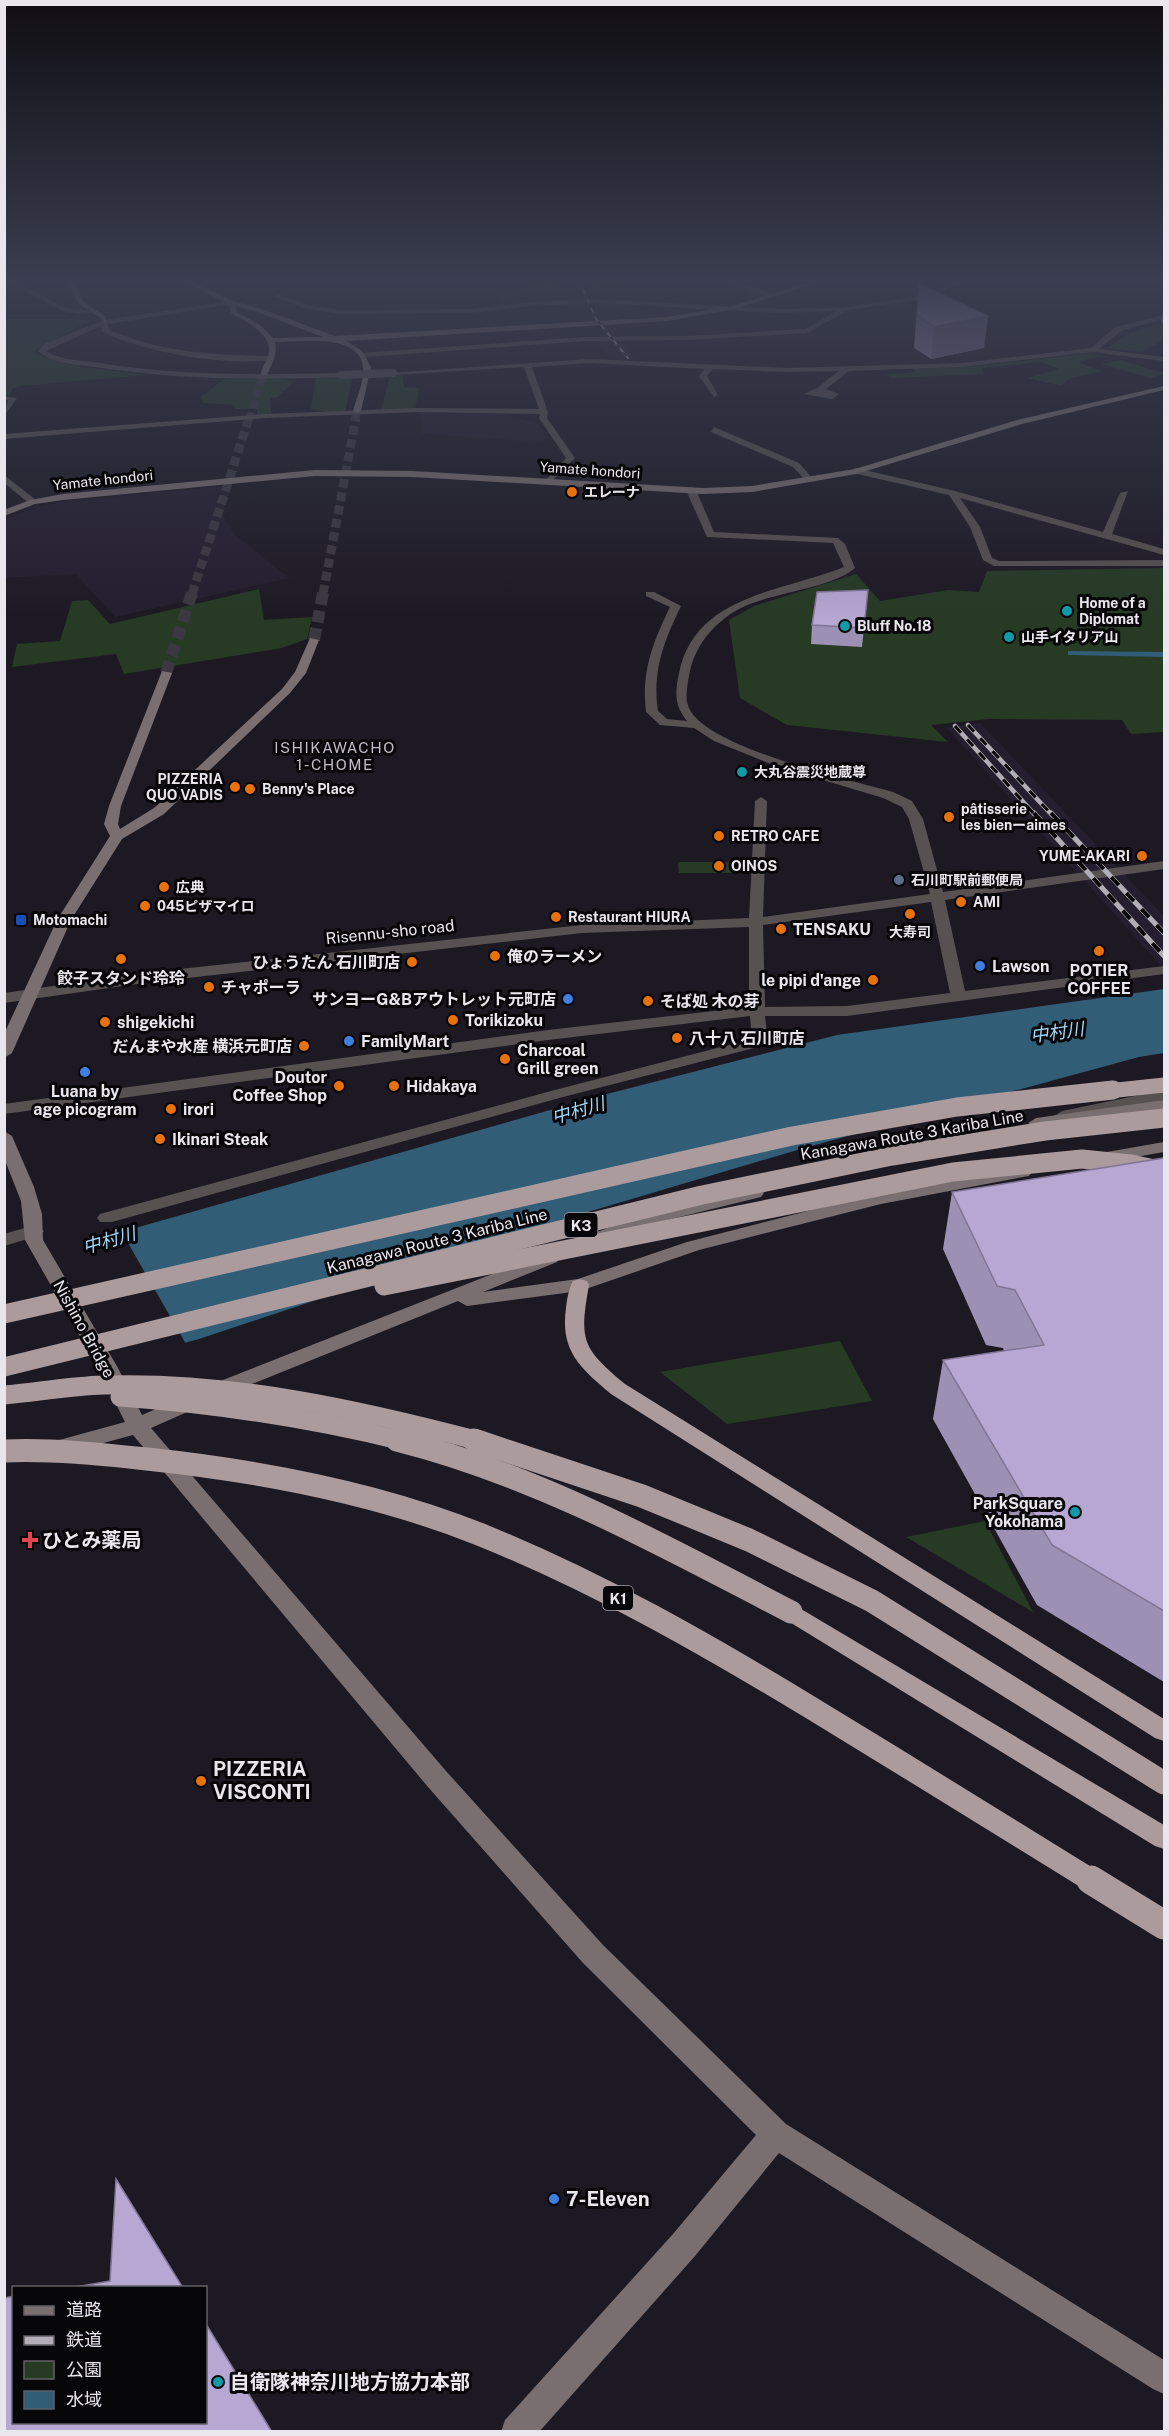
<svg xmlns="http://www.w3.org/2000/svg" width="1169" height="2436" font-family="'Public Sans','Noto Sans JP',sans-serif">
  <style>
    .built { fill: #241e2e }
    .green { fill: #263a24 }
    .water { fill: #315d77 }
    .pier { fill: #1d1923 }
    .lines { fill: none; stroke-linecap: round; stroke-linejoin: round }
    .stream { fill: #315d77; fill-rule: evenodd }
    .secondary-tunnel-far2 { stroke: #3c3841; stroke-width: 8; stroke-dasharray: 8 4; stroke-linecap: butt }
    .secondary-tunnel-far1 { stroke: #3c3841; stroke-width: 9; stroke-dasharray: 9 4.5; stroke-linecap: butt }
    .secondary-tunnel { stroke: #3c3841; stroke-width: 12; stroke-dasharray: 12 6; stroke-linecap: butt }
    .street { fill: #575151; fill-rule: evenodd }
    .secondary { fill: #796f70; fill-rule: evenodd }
    .highway { fill: #ab9b9d; fill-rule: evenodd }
    .rail-far2-casing { stroke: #b2aeb7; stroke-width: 2 }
    .rail-far1-casing { stroke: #b2aeb7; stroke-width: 4.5 }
    .rail-casing { stroke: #b2aeb7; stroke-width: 5 }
    .rail-far2 { stroke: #070609; stroke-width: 1.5; stroke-dasharray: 5; stroke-linecap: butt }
    .rail-far1 { stroke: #070609; stroke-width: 3; stroke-dasharray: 9; stroke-linecap: butt }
    .rail { stroke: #070609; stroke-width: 4; stroke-dasharray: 11; stroke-linecap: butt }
    .street-bridge { stroke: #575151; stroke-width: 8 }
    .highway-bridge-far3 { stroke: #ab9b9d; stroke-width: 15 }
    .highway-bridge-far2 { stroke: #ab9b9d; stroke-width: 19 }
    .highway-bridge-far1 { stroke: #ab9b9d; stroke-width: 23 }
    .highway-bridge { stroke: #ab9b9d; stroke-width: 29 }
    .wall { fill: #9d90b5 }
    .shaded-wall { fill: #807594 }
    .building { fill: #b7a7d3; stroke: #807594; stroke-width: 1.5 }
    .food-dot { fill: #e8710a; stroke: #070609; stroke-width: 2 }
    .culture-dot { fill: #0f9aa8; stroke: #070609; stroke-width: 2 }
    .service-dot { fill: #5c6f8a; stroke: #070609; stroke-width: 2 }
    .transit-dot { fill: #1a4fb4; stroke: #070609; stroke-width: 2 }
    .shop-dot { fill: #3f7fe0; stroke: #070609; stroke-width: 2 }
    .health-dot { fill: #e0444e; stroke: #070609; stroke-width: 2 }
    .labels { text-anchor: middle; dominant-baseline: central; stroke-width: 6; stroke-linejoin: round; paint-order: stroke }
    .far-street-label { font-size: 14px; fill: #e9e6ee; stroke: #070609 }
    .far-poi-label { font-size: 14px; font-weight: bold; fill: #e9e6ee; stroke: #070609; text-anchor: start }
    .far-neighbourhood-label { font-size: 15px; letter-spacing: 1.5px; fill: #c0bcc9; stroke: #070609 }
    .shield { fill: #070609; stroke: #a5a3a9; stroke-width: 1.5 }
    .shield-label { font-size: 15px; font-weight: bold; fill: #e9e6ee }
    .poi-label { font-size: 16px; font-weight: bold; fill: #e9e6ee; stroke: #070609; text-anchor: start }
    .street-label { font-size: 16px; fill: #e9e6ee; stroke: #070609 }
    .water-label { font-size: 18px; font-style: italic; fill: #a0d9fb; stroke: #070609 }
    .near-poi-label { font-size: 20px; font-weight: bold; fill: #e9e6ee; stroke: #070609; text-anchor: start }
  </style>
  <rect width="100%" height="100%" fill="#1d1923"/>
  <!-- built -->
  <g class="built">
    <polygon points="620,340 636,358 610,357 595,341"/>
    <polygon points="420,412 502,413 538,424 550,438 535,442 419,433 422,429"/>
    <polygon points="233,485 226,499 224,517 234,534 289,578 115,617 76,574 5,578 5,520 33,508 62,502"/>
    <polygon points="980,723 1164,916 1164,969 946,727"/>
  </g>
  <!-- green -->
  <g class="green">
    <polygon points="673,280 592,288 591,284 555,285 557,292 516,294 503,302 499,296 515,291 515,289 560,282"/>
    <path d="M 5,319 L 88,319 L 90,320 L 84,324 L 34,351 C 48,366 122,371 145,375 L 21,386 L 13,388 L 9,396 L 5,395 Z"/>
    <polygon points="1159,324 1164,324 1164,339 1142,352 1108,348 1128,334"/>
    <polygon points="1091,353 1108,357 1090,358 1080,363 1103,371 1068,379 1061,386 1028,378 1059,369 1041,362 983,368 984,374 891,378 886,374 914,372 914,369 966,367"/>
    <polygon points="1120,360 1164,373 1164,374 1151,378 1101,364"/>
    <polygon points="402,375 404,387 419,388 415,409 381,410 390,376"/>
    <polygon points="353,376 345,411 326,412 311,409 316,377"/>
    <polygon points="224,379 285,379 293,382 278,397 270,398 271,414 257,415 257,409 235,409 234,405 204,403 201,397"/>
    <polygon points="1164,568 1164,732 1131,734 1122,720 989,719 931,725 948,742 787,725 740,698 729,620 754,606 856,574 880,601 948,590 979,592 987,571"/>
    <polygon points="259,589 264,620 312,617 307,639 282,648 124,674 116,654 12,667 17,644 60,641 72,601 88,600 110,624"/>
    <polygon points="678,862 734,862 736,873 679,873"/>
    <polygon points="840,1341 872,1401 727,1424 660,1372"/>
    <polygon points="985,1521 1033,1612 906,1537"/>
  </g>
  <!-- water -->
  <polygon class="water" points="1164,989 1164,1053 1139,1057 804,1148 524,1231 199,1339 5,1391 5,1262 139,1227 603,1095 837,1035"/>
  <!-- pier -->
  <polygon class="pier" points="120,1229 186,1344 189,1344 8,1391 4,1378 4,1259"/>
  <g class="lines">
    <!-- stream -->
    <polygon class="stream" points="1068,651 1164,652 1164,657 1071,655 1068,655"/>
    <!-- secondary-tunnel-far2 -->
    <g class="secondary-tunnel-far2">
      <polyline points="249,420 264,373"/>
      <polyline points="355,420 357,411"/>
    </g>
    <!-- secondary-tunnel-far1 -->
    <g class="secondary-tunnel-far1">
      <polyline points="192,594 249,418"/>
      <polyline points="323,594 356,418"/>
    </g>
    <!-- secondary-tunnel -->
    <g class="secondary-tunnel">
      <polyline points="314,640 323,593"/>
      <polyline points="166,673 192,593"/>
    </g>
    <!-- street -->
    <g class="street">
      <polygon points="4,280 20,284 66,308 97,312 78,314 62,311"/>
      <path d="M 722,280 C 729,280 773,292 779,295 L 776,297 L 750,292 Z"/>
      <polygon points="960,280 970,280 947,289 938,297 849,310 807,333 687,340 586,341 364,357 361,353 586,337 687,336 805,329 837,311 780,313 597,303 531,306 471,313 341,314 303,308 275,296 278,294 306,305 341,310 471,309 531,302 597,299 780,309 842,308 936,293 943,287"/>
      <path d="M 231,301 L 233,304 L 108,324 L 108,329 C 160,353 215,355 271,356 L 274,360 C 222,366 149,353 102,332 L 101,326 L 46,351 C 62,361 82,360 100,363 C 180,376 261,375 342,373 L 346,375 L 342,377 C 259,380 177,380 95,367 C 76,364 53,365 38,351 L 44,344 L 104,320 Z"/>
      <polygon points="1164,315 1164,319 1121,331 1099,349 1164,357 1164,361 1093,352 961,367 849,371 826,389 839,394 832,399 804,394 817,388 839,371 787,372 713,369 707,376 718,395 714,397 699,376 705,369 589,363 532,367 548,412 547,418 575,458 549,484 545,481 566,458 539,418 540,414 418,412 265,418 4,439 4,434 265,414 418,408 539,409 524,367 393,375 389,373 589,359 787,368 961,363 1091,348 1115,327"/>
      <polygon points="4,396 17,398 4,416 8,400 4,400"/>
      <polygon points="714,427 799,463 813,479 806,481 793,467 711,432"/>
      <polygon points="856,468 955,491 1103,532 1120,493 1128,491 1112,534 1164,549 1164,555 960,498 980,527 992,558 999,561 1164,560 1164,566 994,566 983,560 970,527 949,495 853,473 853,469"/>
      <polygon points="4,475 36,500 36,504 30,504 4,483"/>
      <path d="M 691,487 L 696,490 L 714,532 L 838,538 L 845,544 L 855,568 C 831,589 771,592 739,609 C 715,622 696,644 690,671 C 688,682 684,697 689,708 C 707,748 850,780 893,792 L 912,801 L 923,819 L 943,892 L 1164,861 L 1164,869 L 945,900 L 965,991 L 1164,966 L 1164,974 L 847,1016 L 765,1016 L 768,1042 L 766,1045 L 563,1097 L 112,1222 L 100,1222 L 97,1218 L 100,1214 L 551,1091 L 752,1039 L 750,1016 L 548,1040 L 4,1114 L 4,1104 L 548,1030 L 749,1007 L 749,927 L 582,933 L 144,983 L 4,1003 L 4,993 L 144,973 L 582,925 L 749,918 L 755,801 L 761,797 L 767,801 L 763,917 L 930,894 L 909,819 L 902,807 L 883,798 L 773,765 L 714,741 L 694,728 L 660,725 L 646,712 C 641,672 653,642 670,607 L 646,596 L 646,592 L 654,592 L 681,606 C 664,641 652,671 658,711 L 667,719 L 687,721 C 674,705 675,692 679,673 C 695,594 783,592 844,567 L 833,543 L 707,537 L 686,490 ZM 931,902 L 950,993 L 847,1006 L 765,1007 L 763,925 Z"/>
      <polygon points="1164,1090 1164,1100 1062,1121 1054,1116 1062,1111"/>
      <polygon points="35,1225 44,1231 41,1235 4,1246 4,1234"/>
    </g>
    <!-- secondary -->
    <g class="secondary">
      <polygon points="66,280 72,280 84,302 106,317 106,323 102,323 101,319 79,304"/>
      <path d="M 181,280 L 189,280 L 233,301 L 259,308 L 335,336 L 667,317 L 732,306 L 815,280 L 825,280 L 735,309 L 667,321 L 346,341 L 362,351 L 371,367 L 361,411 L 357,413 L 353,411 C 356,399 362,387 363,375 C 368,331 301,342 275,342 C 278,354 272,364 267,375 L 261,375 C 261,367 268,360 269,352 C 272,333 244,321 231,313 L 229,305 ZM 236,306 L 255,311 L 323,337 L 273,338 L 261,326 L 236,311 Z"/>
      <polygon points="1164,386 1164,390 1022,424 856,474 752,492 703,494 412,477 315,476 63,500 35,504 4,516 4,510 30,500 63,494 315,470 412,471 703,488 752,486 855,469 1017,420"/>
      <polygon points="310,638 319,640 306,673 290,693 164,814 122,839 71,920 12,1053 4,1058 4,1034 57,920 110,836 104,824 109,806 162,671 172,673 121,806 118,824 120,829 154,808 282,689 295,672"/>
      <polygon points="1164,1100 1164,1110 1036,1128 1028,1123 1036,1118"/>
      <polygon points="4,1131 12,1136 34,1187 42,1214 43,1240 118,1368 142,1415 223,1380 543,1254 550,1252 559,1258 557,1262 483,1292 578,1279 687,1242 881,1192 1023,1167 1029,1168 1032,1172 1029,1176 1023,1177 881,1204 699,1250 580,1291 467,1306 458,1301 237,1390 151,1428 446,1771 603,1945 786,2124 1164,2360 1164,2394 1153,2389 779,2153 695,2256 539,2432 501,2432 505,2420 673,2234 756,2135 583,1963 428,1787 133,1435 59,1455 52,1452 49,1447 52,1442 125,1422 98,1368 25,1240 21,1201 4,1158"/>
      <polygon points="1164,1142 1164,1152 1101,1163 1092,1158 1101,1153"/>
      <polygon points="755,1188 761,1189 764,1193 761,1197 651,1224 598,1244 589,1238 592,1234 639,1216"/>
    </g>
    <!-- highway -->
    <g class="highway">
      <path d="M 580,1279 L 587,1281 L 589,1285 C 579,1341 582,1348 625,1384 L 1164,1719 L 1164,1741 L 1155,1738 L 611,1394 C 580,1368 560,1351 566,1308 C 567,1299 569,1288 573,1281 Z"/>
      <polygon points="791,1603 1164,1825 1164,1849 1155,1846 783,1618 780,1612 783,1606"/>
    </g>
    <!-- rail-far2 casing -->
    <g class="rail-far2-casing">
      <polyline id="rail-far2" points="581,285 596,319 628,358"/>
    </g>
    <!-- rail-far1 casing -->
    <g class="rail-far1-casing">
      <g id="rail-far1">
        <polyline points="968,725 1052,815"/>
        <polyline points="955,726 1035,815"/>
      </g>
    </g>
    <!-- rail casing -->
    <g class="rail-casing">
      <g id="rail">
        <polyline points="1034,813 1164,956"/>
        <polyline points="1051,813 1164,933"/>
      </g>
    </g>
    <!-- rail-far2 -->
    <use href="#rail-far2" class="rail-far2"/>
    <!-- rail-far1 -->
    <use href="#rail-far1" class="rail-far1"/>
    <!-- rail -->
    <use href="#rail" class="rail"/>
    <!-- street-bridge -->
    <polyline class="street-bridge" points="342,375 393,373"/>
    <!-- highway-bridge-far3 -->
    <polyline class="highway-bridge-far3" points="1099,1092 1164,1085"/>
    <!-- highway-bridge-far2 -->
    <g class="highway-bridge-far2">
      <polyline points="384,1286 953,1172 1082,1159 1131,1164 1164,1171"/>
      <polyline points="4,1314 792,1136 957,1107 1113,1090"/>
      <polyline points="4,1367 702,1195 892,1156 1045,1131 1164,1118"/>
      <path d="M 4,1395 C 37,1392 71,1386 104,1385 C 230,1381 358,1409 479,1441"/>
      <path d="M 120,1397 C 216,1404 310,1418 403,1441"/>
    </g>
    <!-- highway-bridge-far1 -->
    <g class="highway-bridge-far1">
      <path d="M 397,1440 C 537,1475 664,1546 791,1612"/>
      <polyline points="474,1440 642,1496 749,1540 872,1601 1164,1783"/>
      <path d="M 4,1451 C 52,1449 100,1454 147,1459 C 260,1471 374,1492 479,1534 C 596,1581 706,1644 813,1709 C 907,1766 1000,1824 1094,1882"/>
    </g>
    <!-- highway-bridge -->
    <polyline class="highway-bridge" points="1091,1880 1164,1925"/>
  </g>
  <!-- wall -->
  <g class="wall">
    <polygon points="919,283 984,348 931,359 914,348"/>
    <polygon points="1164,305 1164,325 1161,322"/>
    <polygon points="868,590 862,647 811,644 812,625"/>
    <polygon points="1164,1158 1164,1682 1037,1605 933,1419 943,1360 1004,1351 1003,1348 986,1345 943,1249 952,1192"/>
  </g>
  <!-- shaded-wall -->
  <polygon class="shaded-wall" points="988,316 984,348 931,359 934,327"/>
  <!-- building -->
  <g class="building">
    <polygon points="919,283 988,316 934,327 917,315"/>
    <polygon points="868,590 864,628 812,625 817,592"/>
    <polygon points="1164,1158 1164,1611 1052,1545 943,1360 1044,1345 1015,1290 997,1286 952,1192"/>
    <polygon points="116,2179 183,2288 70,2288 110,2281"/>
    <polygon points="14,2296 14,2422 206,2422 206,2324 272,2432 4,2432 4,2298"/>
  </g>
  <!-- sky -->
  <linearGradient id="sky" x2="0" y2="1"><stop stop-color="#100e13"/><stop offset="0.45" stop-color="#3a3e50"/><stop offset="1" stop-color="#3a3e50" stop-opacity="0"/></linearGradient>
  <rect width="1169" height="621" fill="url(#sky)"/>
  <!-- markers -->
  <g class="food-dot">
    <circle cx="572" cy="492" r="6"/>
    <circle cx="235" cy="787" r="6"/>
    <circle cx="250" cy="789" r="6"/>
    <circle cx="949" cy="817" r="6"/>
    <circle cx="719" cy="836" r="6"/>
    <circle cx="1142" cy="856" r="6"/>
    <circle cx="719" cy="866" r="6"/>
    <circle cx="164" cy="887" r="6"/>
    <circle cx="961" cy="902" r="6"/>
    <circle cx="145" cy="906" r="6"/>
    <circle cx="910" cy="914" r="6"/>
    <circle cx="556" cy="917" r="6"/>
    <circle cx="781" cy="929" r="6"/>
    <circle cx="1099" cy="951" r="6"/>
    <circle cx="495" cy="956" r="6"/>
    <circle cx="121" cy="959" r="6"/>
    <circle cx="412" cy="962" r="6"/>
    <circle cx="873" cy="980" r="6"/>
    <circle cx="209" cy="987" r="6"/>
    <circle cx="648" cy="1001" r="6"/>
    <circle cx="453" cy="1020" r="6"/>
    <circle cx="105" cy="1022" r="6"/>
    <circle cx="677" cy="1038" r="6"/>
    <circle cx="304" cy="1046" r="6"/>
    <circle cx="505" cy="1059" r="6"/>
    <circle cx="339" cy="1086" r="6"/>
    <circle cx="394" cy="1086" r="6"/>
    <circle cx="171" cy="1109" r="6"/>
    <circle cx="160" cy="1139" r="6"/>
    <circle cx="201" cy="1781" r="6"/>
  </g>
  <g class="culture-dot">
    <circle cx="1067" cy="611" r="6"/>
    <circle cx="845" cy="626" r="6"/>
    <circle cx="1009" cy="637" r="6"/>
    <circle cx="742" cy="772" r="6"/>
    <circle cx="1075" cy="1512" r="6"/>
    <circle cx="218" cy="2382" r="6"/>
  </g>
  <circle class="service-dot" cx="899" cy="880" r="6"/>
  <rect class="transit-dot" x="15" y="914" width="12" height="12" rx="3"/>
  <g class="shop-dot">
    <circle cx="980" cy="966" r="6"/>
    <circle cx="568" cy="999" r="6"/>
    <circle cx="349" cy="1041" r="6"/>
    <circle cx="85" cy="1072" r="6"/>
    <circle cx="554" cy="2199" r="6"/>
  </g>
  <path class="health-dot" d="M27 1531h6v6h6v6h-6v6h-6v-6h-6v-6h6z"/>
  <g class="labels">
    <!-- far-street labels -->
    <g class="far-street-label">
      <text transform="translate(590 470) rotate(4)">Yamate hondori</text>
      <text transform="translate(103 480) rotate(-6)">Yamate hondori</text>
    </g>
    <!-- far-poi labels -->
    <g class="far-poi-label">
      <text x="584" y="492">エレーナ</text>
      <text x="1079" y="603">Home of a<tspan x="1079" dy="16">Diplomat</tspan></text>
      <text x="857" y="626">Bluff No.18</text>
      <text x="1021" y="637">山手イタリア山</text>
      <text x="754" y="772">大丸谷震災地蔵尊</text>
      <text x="223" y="779" text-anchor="end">PIZZERIA<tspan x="223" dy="16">QUO VADIS</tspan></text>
      <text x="262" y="789">Benny's Place</text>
      <text x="961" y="809">pâtisserie<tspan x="961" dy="16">les bienーaimes</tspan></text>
      <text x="731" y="836">RETRO CAFE</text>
      <text x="1130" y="856" text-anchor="end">YUME-AKARI</text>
      <text x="731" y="866">OINOS</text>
      <text x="911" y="880">石川町駅前郵便局</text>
      <text x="176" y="887">広典</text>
      <text x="973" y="902">AMI</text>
      <text x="157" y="906">045ピザマイロ</text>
      <text x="568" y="917">Restaurant HIURA</text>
      <text x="33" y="920">Motomachi</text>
      <text x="910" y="932" text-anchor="middle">大寿司</text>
    </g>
    <!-- far-neighbourhood labels -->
    <g class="far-neighbourhood-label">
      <text x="335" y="747">ISHIKAWACHO<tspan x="335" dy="17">1-CHOME</tspan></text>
    </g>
    <!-- shield labels -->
    <g class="shield">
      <rect x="564.5" y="1213" width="33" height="24" rx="4.5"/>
      <rect x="603" y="1586" width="30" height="24" rx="4.5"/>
    </g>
    <g class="shield-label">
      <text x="581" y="1225">K3</text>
      <text x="618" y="1598">K1</text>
    </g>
    <!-- poi labels -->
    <g class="poi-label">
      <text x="793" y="929">TENSAKU</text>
      <text x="507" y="956">俺のラーメン</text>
      <text x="400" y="962" text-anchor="end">ひょうたん 石川町店</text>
      <text x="992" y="966">Lawson</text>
      <text x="1099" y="970" text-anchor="middle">POTIER<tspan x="1099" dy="18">COFFEE</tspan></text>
      <text x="121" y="978" text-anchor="middle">餃子スタンド玲玲</text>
      <text x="861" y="980" text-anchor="end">le pipi d'ange</text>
      <text x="221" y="987">チャポーラ</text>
      <text x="556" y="999" text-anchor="end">サンヨーG&amp;Bアウトレット元町店</text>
      <text x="660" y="1001">そば処 木の芽</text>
      <text x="465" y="1020">Torikizoku</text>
      <text x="117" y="1022">shigekichi</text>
      <text x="689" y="1038">八十八 石川町店</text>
      <text x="361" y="1041">FamilyMart</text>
      <text x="292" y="1046" text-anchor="end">だんまや水産 横浜元町店</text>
      <text x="517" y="1050">Charcoal<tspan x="517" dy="18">Grill green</tspan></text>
      <text x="327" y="1077" text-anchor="end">Doutor<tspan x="327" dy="18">Coffee Shop</tspan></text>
      <text x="406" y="1086">Hidakaya</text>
      <text x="85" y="1091" text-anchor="middle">Luana by<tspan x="85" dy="18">age picogram</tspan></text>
      <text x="183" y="1109">irori</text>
      <text x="172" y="1139">Ikinari Steak</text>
      <text x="1063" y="1503" text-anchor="end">ParkSquare<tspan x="1063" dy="18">Yokohama</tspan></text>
    </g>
    <!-- street labels -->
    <g class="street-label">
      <text transform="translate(390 932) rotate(-6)">Risennu-sho road</text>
      <text transform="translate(912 1135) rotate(-10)">Kanagawa Route 3 Kariba Line</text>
      <text transform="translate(437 1241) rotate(-14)">Kanagawa Route 3 Kariba Line</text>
      <text transform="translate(84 1329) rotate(61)">Nishino Bridge</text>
    </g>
    <!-- water labels -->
    <g class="water-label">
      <text transform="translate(1057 1032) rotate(-8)">中村川</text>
      <text transform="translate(578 1110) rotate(-16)">中村川</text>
      <text transform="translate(109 1240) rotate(-16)">中村川</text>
    </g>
    <!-- near-poi labels -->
    <g class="near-poi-label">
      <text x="42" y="1540">ひとみ薬局</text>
      <text x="213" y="1769">PIZZERIA<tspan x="213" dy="23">VISCONTI</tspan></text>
      <text x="566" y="2199">7-Eleven</text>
      <text x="230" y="2382">自衛隊神奈川地方協力本部</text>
    </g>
  </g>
  <!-- border -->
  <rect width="1169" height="2436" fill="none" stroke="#e9e6ee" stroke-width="12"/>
  <!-- legend -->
  <rect x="12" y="2286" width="195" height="138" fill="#070609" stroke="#616065" stroke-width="1.5"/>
  <rect x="24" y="2306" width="30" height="9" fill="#796f70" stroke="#616065" stroke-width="1.5"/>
  <text x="66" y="2316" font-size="18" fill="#e9e6ee">道路</text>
  <rect x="24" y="2336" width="30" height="9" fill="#b2aeb7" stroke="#616065" stroke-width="1.5"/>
  <text x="66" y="2346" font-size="18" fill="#e9e6ee">鉄道</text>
  <rect x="24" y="2361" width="30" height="18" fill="#263a24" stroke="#616065" stroke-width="1.5"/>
  <text x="66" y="2376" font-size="18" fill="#e9e6ee">公園</text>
  <rect x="24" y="2391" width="30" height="18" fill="#315d77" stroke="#616065" stroke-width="1.5"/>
  <text x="66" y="2406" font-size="18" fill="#e9e6ee">水域</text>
</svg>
